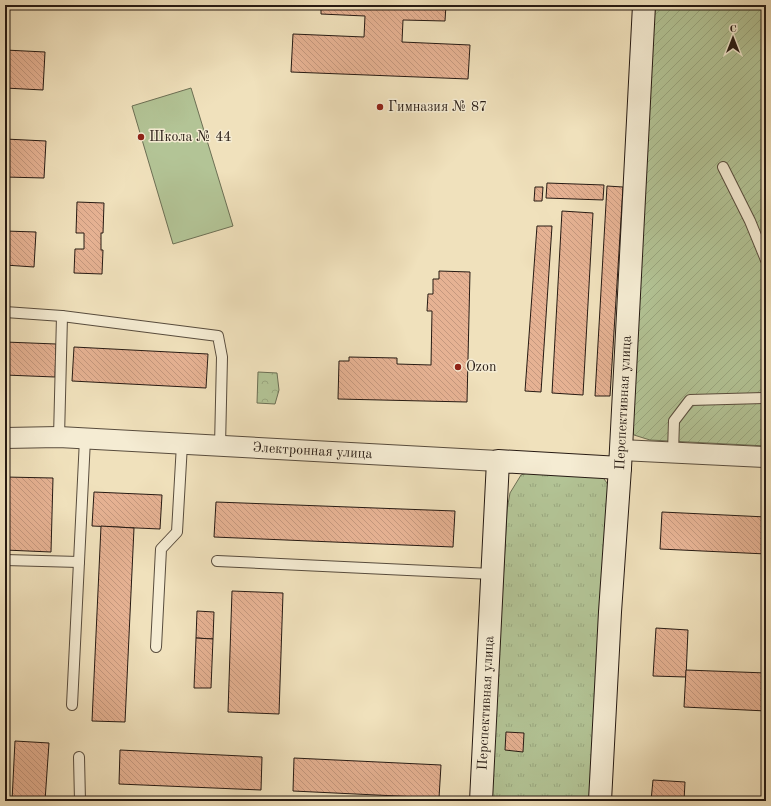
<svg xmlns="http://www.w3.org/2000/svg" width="771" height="806" font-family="'Old Standard TT',serif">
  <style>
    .grass { fill: url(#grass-tufts); stroke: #6c6f54 }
    .park { fill: url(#park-crowns); stroke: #6c6f54 }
    .garden { fill: url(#garden-furrows); stroke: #6c6f54 }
    .pitch { fill: #b3c496; stroke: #6c6f54 }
    .building { fill: url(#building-back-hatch); stroke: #261a13 }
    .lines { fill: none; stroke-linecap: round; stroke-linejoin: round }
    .lane-casing { stroke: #584c3d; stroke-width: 12 }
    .street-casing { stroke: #584c3d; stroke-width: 22 }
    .secondary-casing { stroke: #261a13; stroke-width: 24 }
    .lane { stroke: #f5ecd3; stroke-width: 10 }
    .street { stroke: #f5ecd3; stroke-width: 20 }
    .secondary { stroke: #f5ecd3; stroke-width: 22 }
    .poi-dot { fill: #8f2418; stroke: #f5ecd3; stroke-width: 1.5 }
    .labels { text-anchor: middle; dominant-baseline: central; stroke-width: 3; stroke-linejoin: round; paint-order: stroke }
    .poi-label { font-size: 14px; fill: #261a13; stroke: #f5ecd3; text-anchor: start }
    .street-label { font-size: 14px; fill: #261a13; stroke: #f5ecd3 }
  </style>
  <defs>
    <pattern id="grass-tufts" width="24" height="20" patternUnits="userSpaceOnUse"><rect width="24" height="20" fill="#b3c496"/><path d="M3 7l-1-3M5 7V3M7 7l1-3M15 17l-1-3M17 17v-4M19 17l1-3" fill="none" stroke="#9aa880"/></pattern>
    <pattern id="park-crowns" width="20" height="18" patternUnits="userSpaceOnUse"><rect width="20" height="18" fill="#b3c496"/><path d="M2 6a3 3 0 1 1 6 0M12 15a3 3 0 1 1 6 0" fill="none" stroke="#9aa880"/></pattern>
    <pattern id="garden-furrows" width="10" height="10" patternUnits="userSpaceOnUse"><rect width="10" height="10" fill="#b3c496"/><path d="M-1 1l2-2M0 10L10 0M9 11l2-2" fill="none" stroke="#9aa880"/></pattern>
    <pattern id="building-back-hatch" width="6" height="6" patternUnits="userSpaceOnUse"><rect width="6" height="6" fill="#e6b293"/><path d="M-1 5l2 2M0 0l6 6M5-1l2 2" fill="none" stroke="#c5987e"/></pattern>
  </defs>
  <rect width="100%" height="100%" fill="#f0e1bc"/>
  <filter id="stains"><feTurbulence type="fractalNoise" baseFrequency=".005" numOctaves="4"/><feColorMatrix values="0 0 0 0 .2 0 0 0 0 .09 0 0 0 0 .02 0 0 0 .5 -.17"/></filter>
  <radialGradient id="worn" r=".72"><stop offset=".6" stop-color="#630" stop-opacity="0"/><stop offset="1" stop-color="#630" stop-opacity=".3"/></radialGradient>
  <!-- grass -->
  <polygon class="grass" points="534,471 601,475 607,483 610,492 594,801 491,801 507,510 510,493 521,475"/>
  <!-- park -->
  <polygon class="park" points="258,372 277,373 279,390 275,404 257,403"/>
  <!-- garden -->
  <polygon class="garden" points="655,5 766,5 766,446 650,440 634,435 629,421"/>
  <!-- pitch -->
  <polygon class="pitch" points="191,88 233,226 173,244 132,106"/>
  <!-- building -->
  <g class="building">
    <polygon points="321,5 446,5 445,21 403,20 402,42 470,45 468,79 291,72 293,34 364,37 365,16 321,14"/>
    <polygon points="5,50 45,52 43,90 5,88"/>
    <polygon points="5,139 46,141 44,178 5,177"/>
    <polygon points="547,183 604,185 603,200 546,198"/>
    <polygon points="607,186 623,187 610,396 595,396"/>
    <polygon points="535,187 543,187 542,201 534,201"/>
    <polygon points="77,202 104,203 103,233 101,233 101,250 103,250 102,274 74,273 75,249 84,249 84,233 76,233"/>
    <polygon points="562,211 593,213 583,395 552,393"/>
    <polygon points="537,226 552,226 541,392 525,391"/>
    <polygon points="5,231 36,232 34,267 5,265"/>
    <polygon points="439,271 470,272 467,402 338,399 339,361 349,361 349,357 397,358 397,364 431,365 432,311 427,311 428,294 433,294 433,279 439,279"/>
    <polygon points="5,342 56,344 55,377 5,375"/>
    <polygon points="74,347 208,354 206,388 72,381"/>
    <polygon points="5,477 53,478 51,552 5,550"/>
    <polygon points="94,492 162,495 160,529 92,526"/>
    <polygon points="216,502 455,511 453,547 214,537"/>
    <polygon points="662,512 766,517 766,554 660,549"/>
    <polygon points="101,526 134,528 125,722 92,721"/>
    <polygon points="232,591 283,593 279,714 228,712"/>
    <polygon points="197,611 214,612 213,639 196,638"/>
    <polygon points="656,628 688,630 686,677 653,676"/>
    <polygon points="196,638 213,639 211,688 194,688"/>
    <polygon points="686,670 766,673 766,711 684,707"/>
    <polygon points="506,732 524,733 523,752 505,750"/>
    <polygon points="15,741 49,743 45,801 12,801"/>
    <polygon points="120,750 262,757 261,790 119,784"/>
    <polygon points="294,758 441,765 439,798 293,791"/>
    <polygon points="653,780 685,782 684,801 651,801"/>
  </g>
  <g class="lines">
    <!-- lane casing -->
    <g class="lane-casing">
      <g id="lane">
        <polyline points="723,167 750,221 766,260"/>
        <polyline points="5,312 62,316 218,336 222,357 220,446"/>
        <polyline points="59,437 62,316"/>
        <polyline points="673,452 674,421 690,400 766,398"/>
        <polyline points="5,560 79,562"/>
        <polyline points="217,561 492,574"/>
        <polyline points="156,647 161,549 177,532 182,444"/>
        <polyline points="72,705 85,439"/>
        <polyline points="79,757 80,801"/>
      </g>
    </g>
    <!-- street casing -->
    <g class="street-casing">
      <g id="street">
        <path id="s1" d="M 5,438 L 59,437 L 498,461"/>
        <polyline points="621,450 766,457"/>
      </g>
    </g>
    <!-- secondary casing -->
    <g class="secondary-casing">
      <g id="secondary">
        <path id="s2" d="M 481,801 L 498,461 L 620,468"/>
        <path id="s3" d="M 600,801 L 610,612 L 620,468 L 644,5"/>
      </g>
    </g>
    <!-- lane -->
    <use href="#lane" class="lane"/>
    <!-- street -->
    <use href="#street" class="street"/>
    <!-- secondary -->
    <use href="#secondary" class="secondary"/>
  </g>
  <!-- markers -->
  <g class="poi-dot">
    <circle cx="380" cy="107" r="4"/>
    <circle cx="141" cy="137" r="4"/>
    <circle cx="458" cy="367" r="4"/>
  </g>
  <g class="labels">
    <!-- poi labels -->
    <g class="poi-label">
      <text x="388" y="107">Гимназия № 87</text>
      <text x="149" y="137">Школа № 44</text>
      <text x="466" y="367">Ozon</text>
    </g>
    <!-- street labels -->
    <g class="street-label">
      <text stroke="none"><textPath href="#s3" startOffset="399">Перспективная улица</textPath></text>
      <text stroke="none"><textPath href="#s1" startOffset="308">Электронная улица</textPath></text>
      <text stroke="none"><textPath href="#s2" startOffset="98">Перспективная улица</textPath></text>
    </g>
  </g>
  <!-- margin -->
  <rect width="771" height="806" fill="none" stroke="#f0e1bc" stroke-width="20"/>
  <rect x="6" y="6" width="759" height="794" fill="none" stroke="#261a13" stroke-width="2"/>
  <rect x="10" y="10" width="751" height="786" fill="none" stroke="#261a13"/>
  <!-- north arrow -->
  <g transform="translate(733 38)" stroke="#f5ecd3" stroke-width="3" paint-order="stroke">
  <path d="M0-3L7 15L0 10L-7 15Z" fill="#261a13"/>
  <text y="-6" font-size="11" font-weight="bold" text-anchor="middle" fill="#261a13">С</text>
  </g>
  <rect width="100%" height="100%" filter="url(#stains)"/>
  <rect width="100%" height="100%" fill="url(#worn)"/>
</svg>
